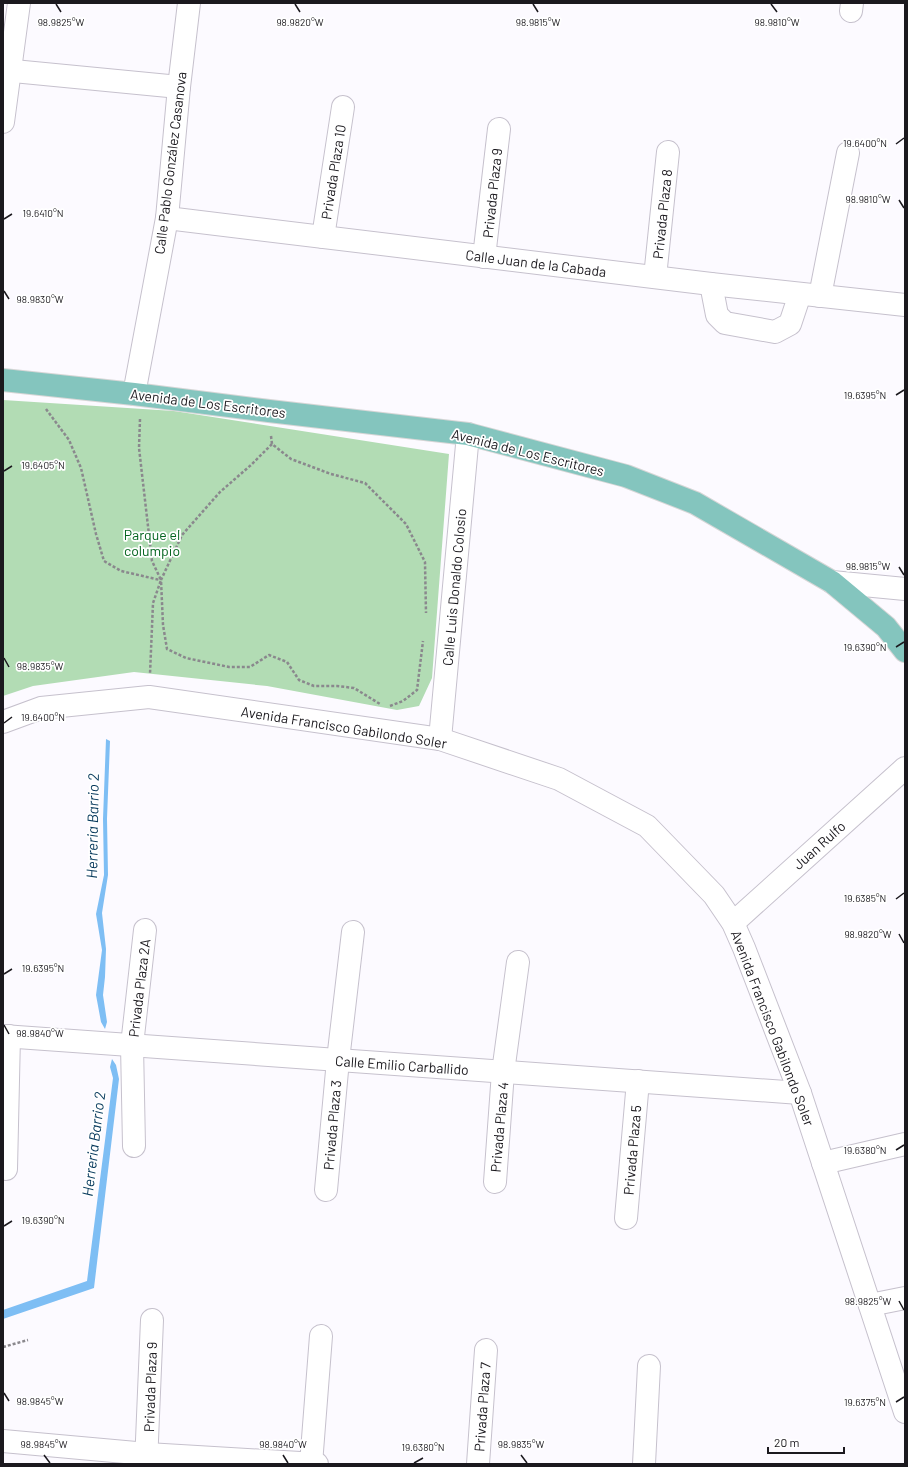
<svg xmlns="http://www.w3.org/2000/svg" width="908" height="1467" font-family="Barlow,sans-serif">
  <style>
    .green { fill: #b2dcb4 }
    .water { fill: #7ebef4 }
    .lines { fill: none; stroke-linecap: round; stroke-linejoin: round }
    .minor-casing { stroke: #c6c1cd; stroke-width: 24 }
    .major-casing { stroke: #d6d6d6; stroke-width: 24 }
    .path { stroke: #8a888d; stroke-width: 2.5; stroke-dasharray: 3 2; stroke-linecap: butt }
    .minor { stroke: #fff; stroke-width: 22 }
    .major { stroke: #84c5be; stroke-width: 22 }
    .ticks { fill: none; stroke: #1b191e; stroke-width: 1.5 }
    .labels { text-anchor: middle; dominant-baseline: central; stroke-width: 3.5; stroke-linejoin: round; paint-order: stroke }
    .street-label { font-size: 14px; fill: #1b191e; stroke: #fff }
    .park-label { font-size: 14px; fill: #03641e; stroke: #fff }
    .water-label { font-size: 15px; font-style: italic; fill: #05385b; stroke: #fff }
    .ticks-label { font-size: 10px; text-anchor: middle; fill: #1b191e; stroke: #fff; stroke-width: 3.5; stroke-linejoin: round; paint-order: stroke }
  </style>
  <rect width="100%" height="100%" fill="#fcfaff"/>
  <!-- green -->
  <polygon class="green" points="3,400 174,411 449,454 432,678 419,706 397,710 267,686 134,672 33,686 3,696"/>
  <!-- water -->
  <g class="water">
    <polygon points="106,739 110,741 107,819 108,875 102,913 106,949 105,977 103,995 107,1022 105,1029 101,1022 96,995 102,950 96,914 104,875 103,819"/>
    <polygon points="112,1059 116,1065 119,1079 94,1288 3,1319 3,1310 87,1281 113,1078 110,1067"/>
  </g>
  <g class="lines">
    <!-- minor casing -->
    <g class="minor-casing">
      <g id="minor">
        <polyline points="851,11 852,3"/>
        <polyline points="3,70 179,87"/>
        <polyline points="3,122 19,3"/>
        <polyline points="167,218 711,284 905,305"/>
        <polyline points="323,237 343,107"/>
        <polyline points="484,257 499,129"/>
        <polyline points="655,277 668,152"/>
        <polyline points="711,284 717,315 725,323 775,332 790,324 800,294"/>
        <polyline points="820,296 848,153"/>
        <polyline points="134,394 167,218 179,87 189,3"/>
        <polyline points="832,582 905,589"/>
        <polyline points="3,722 41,708 149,697 440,739 559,779 647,826 714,895 733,923 744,948 800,1093 905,1412"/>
        <polyline points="440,739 468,434"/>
        <polyline points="733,923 905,768"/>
        <polyline points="3,1036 800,1093"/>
        <polyline points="134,1146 132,1045 145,930"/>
        <polyline points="823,1163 905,1144"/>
        <polyline points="6,1169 9,1036"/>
        <polyline points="495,1182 503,1072 518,962"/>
        <polyline points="326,1190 338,1060 353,932"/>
        <polyline points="626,1218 638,1081"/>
        <polyline points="870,1305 905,1298"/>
        <polyline points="3,1441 147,1454 317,1464"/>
        <polyline points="146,1464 152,1320"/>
        <polyline points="311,1464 321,1336"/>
        <polyline points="478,1464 486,1350"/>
        <polyline points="644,1464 649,1366"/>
      </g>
    </g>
    <!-- major casing -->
    <g class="major-casing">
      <polyline id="major" points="3,380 134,394 269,411 468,434 626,476 695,503 832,582 886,627 905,651"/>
    </g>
    <!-- path -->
    <g class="path">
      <polyline points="46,409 69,440 81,468 96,534 104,561 121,571 160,580"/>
      <polyline points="140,419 139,448 152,561 161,580 153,603 150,674"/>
      <polyline points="271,436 272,444 291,459 331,474 365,483 406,524 425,562 426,613"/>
      <polyline points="272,444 251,465 220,492 182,535 161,580 163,625 167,649 186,658 229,667 250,667 269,655 287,662 299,680 314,686 337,686 354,688 380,704"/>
      <polyline points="390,706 403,701 417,690 423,641"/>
      <polyline points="3,1347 28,1340"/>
    </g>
    <!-- minor -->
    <use href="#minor" class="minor"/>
    <!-- major -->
    <use href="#major" class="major"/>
  </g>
  <!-- ticks -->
  <path class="ticks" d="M 56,4 L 61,12M 295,4 L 300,12M 533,4 L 538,12M 771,4 L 777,12M 896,144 L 904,138M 899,200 L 904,208M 4,219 L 12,214M 4,291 L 9,299M 896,395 L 904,390M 4,471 L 12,466M 899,567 L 904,575M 896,647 L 904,642M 4,658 L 9,667M 4,723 L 12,717M 896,899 L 904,893M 899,934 L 904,943M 4,974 L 12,969M 4,1025 L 9,1034M 896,1150 L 904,1145M 4,1226 L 12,1221M 899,1301 L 904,1310M 4,1393 L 9,1401M 896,1402 L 904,1397M 44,1455 L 50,1463M 283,1455 L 288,1463M 521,1455 L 527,1463M 414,1463 L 423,1458"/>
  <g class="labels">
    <!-- street labels -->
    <g class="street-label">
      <text transform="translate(170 163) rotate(-83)">Calle Pablo González Casanova</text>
      <text transform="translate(333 172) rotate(-81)">Privada Plaza 10</text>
      <text transform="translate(492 193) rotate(-84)">Privada Plaza 9</text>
      <text transform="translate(662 214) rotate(-84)">Privada Plaza 8</text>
      <text transform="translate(536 263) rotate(7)">Calle Juan de la Cabada</text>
      <text transform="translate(208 403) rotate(7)">Avenida de Los Escritores</text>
      <text transform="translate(528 452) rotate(14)">Avenida de Los Escritores</text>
      <text transform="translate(454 587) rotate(-85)">Calle Luis Donaldo Colosio</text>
      <text transform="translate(344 727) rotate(9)">Avenida Francisco Gabilondo Soler</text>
      <text transform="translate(819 845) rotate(-42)">Juan Rulfo</text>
      <text transform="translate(139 988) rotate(-83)">Privada Plaza 2A</text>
      <text transform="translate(773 1028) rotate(69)">Avenida Francisco Gabilondo Soler</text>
      <text transform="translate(402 1065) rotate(4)">Calle Emilio Carballido</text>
      <text transform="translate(332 1125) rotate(-85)">Privada Plaza 3</text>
      <text transform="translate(499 1127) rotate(-85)">Privada Plaza 4</text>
      <text transform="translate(632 1150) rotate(-85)">Privada Plaza 5</text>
      <text transform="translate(150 1387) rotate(-88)">Privada Plaza 9</text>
      <text transform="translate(482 1407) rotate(-86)">Privada Plaza 7</text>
    </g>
    <!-- park labels -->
    <g class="park-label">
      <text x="152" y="534">Parque el<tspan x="152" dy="16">columpio</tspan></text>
    </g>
    <!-- water labels -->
    <g class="water-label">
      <text transform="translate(92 826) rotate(-89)">Herreria Barrio 2</text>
      <text transform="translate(93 1144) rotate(-83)">Herreria Barrio 2</text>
    </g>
  </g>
  <g class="ticks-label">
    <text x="61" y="26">98.9825°W</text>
    <text x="300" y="26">98.9820°W</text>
    <text x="538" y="26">98.9815°W</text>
    <text x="777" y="26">98.9810°W</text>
    <text x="865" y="147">19.6400°N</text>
    <text x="868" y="203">98.9810°W</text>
    <text x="43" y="217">19.6410°N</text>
    <text x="40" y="303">98.9830°W</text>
    <text x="865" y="399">19.6395°N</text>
    <text x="43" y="469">19.6405°N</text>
    <text x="868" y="570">98.9815°W</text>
    <text x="865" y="651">19.6390°N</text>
    <text x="40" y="670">98.9835°W</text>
    <text x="43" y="721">19.6400°N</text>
    <text x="865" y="902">19.6385°N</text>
    <text x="868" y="938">98.9820°W</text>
    <text x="43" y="972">19.6395°N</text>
    <text x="40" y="1037">98.9840°W</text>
    <text x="865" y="1154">19.6380°N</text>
    <text x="43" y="1224">19.6390°N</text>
    <text x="868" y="1305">98.9825°W</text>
    <text x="40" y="1405">98.9845°W</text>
    <text x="865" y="1406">19.6375°N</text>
    <text x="44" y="1448">98.9845°W</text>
    <text x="283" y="1448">98.9840°W</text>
    <text x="521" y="1448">98.9835°W</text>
    <text x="423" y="1451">19.6380°N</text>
  </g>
  <!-- border -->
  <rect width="908" height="1467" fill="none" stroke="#1b191e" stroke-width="8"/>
  <!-- scale -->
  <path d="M768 1447v6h76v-6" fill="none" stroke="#1b191e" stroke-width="2"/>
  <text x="774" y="1447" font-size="12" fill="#1b191e" stroke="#ffffff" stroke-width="3" paint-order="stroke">20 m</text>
</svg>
